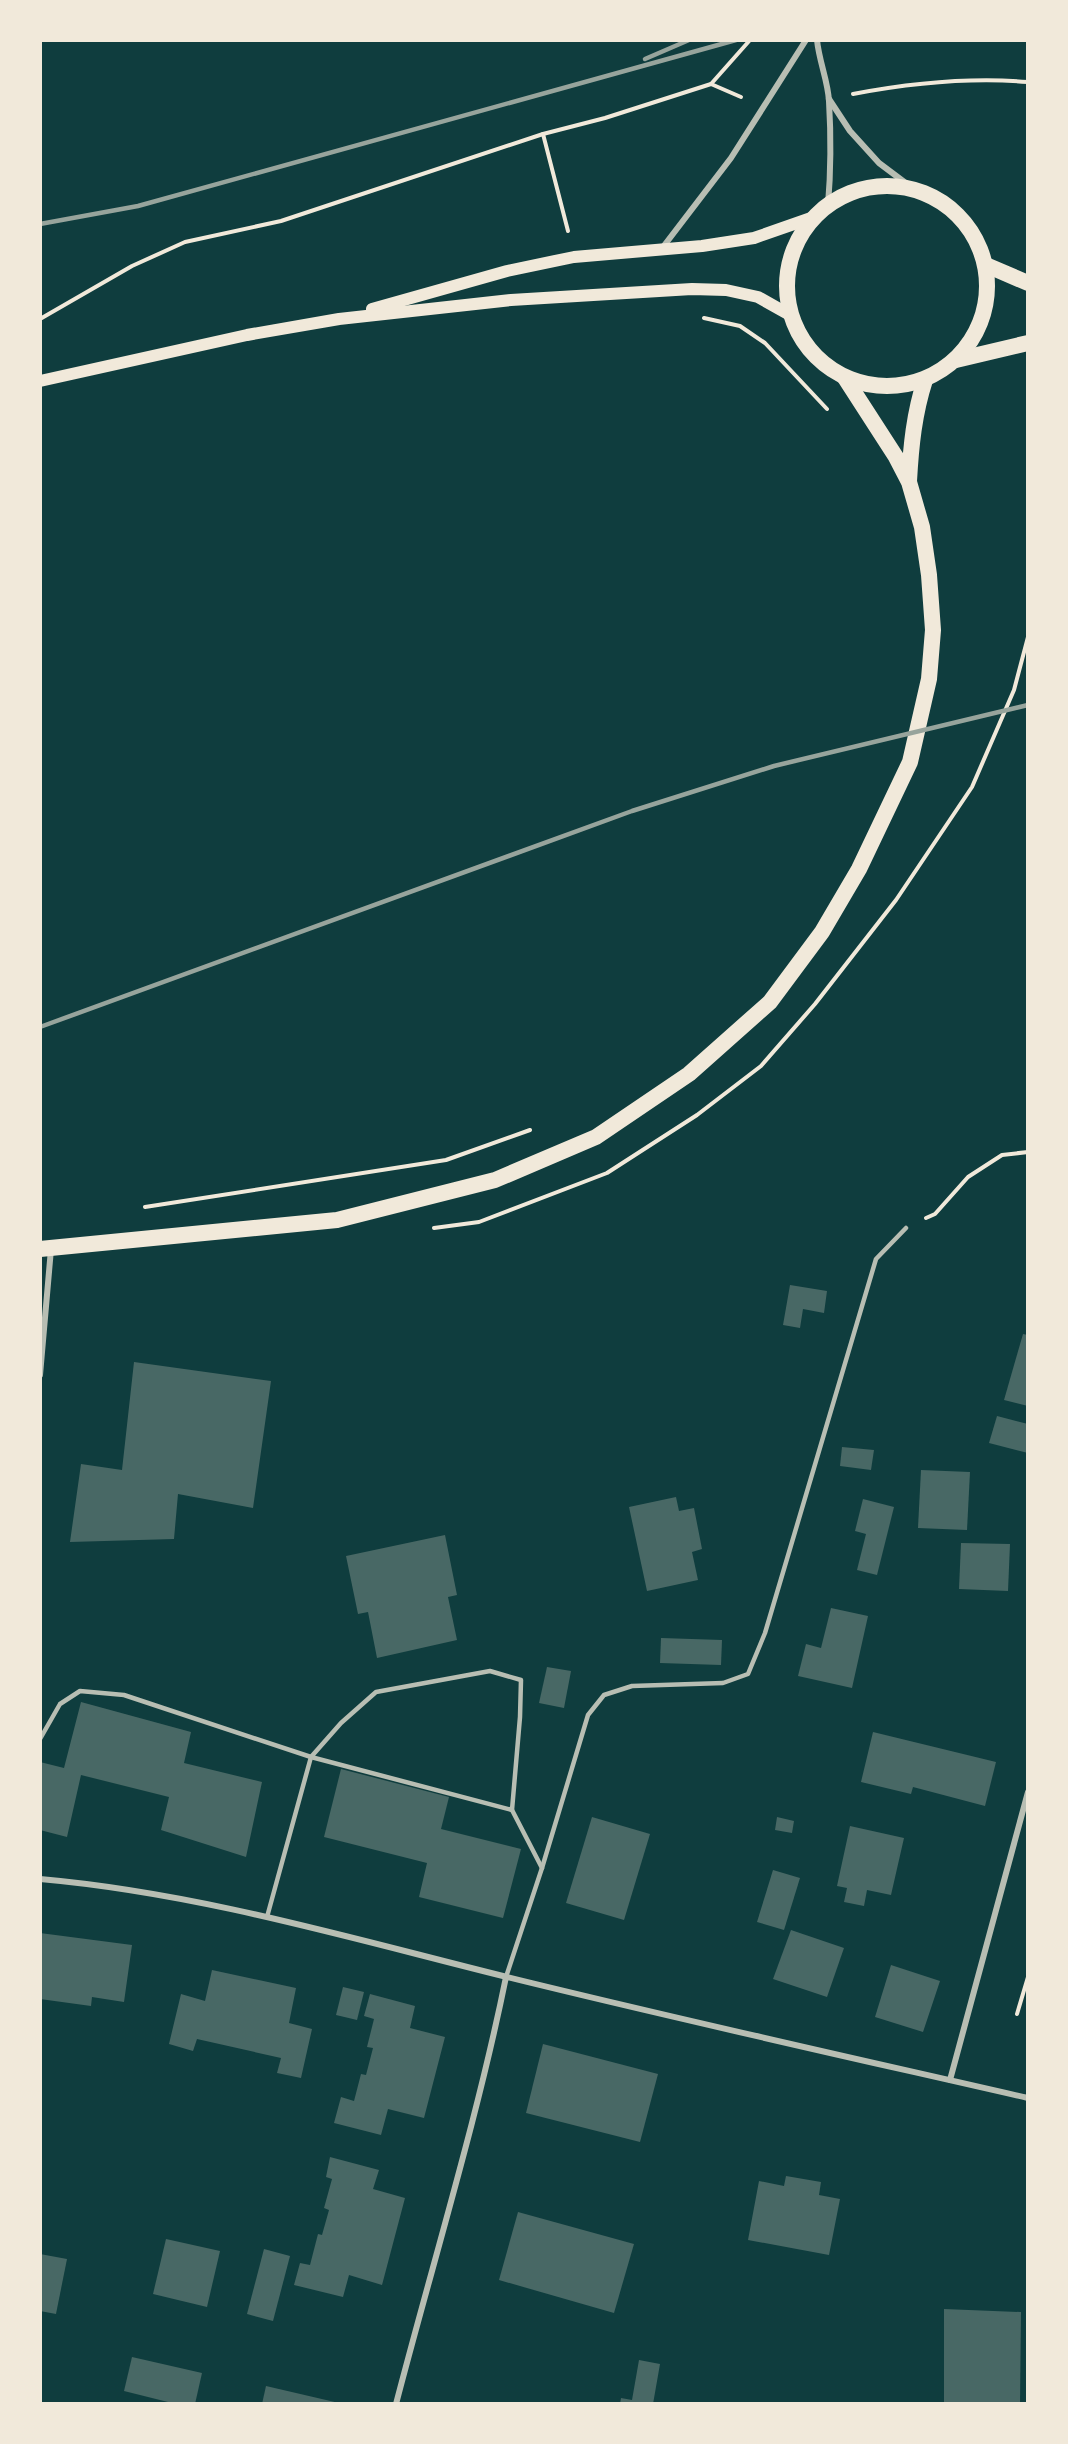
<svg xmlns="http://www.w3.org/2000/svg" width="1068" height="2444" font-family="Literata,serif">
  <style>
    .building { fill: #486865 }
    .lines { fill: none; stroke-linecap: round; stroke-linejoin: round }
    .path { stroke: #f1e9da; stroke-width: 4 }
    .service { stroke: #b8beb3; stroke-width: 4.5 }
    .minor { stroke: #b8beb3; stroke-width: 6 }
    .secondary { stroke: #f1e9da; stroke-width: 12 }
    .trunk { stroke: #f1e9da; stroke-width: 16 }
    .rail { stroke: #97a49c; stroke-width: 4.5 }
  </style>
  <rect width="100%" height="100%" fill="#0f3d3e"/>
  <!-- building -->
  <g class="building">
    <polygon points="790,1285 827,1291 824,1313 803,1309 800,1328 783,1325"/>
    <polygon points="1023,1334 1028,1335 1028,1406 1004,1400"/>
    <polygon points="134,1362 271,1381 253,1508 178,1494 174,1539 70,1542 81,1464 122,1470"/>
    <polygon points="997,1416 1028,1424 1028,1453 989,1443"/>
    <polygon points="842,1447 874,1450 871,1470 840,1466"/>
    <polygon points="921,1470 970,1472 967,1530 918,1528"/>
    <polygon points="676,1497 679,1511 694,1508 702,1549 692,1552 698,1580 647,1591 629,1507"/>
    <polygon points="863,1499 894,1507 877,1575 857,1570 866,1534 855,1531"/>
    <polygon points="445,1535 457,1595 448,1597 457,1640 377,1658 368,1612 358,1614 346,1556"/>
    <polygon points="961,1543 1010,1544 1008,1591 959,1589"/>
    <polygon points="831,1608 868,1616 852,1688 798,1676 806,1644 821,1648"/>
    <polygon points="661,1638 722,1640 721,1665 660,1663"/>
    <polygon points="547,1667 571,1671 564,1708 539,1703"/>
    <polygon points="81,1702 191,1732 184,1763 262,1782 246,1857 161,1830 169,1797 81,1775 67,1837 40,1830 40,1762 64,1768"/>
    <polygon points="873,1732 996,1762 985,1806 913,1787 911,1794 861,1782"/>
    <polygon points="341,1769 449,1797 441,1829 521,1849 503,1918 419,1897 427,1863 324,1837"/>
    <polygon points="592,1817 650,1834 624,1920 566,1903"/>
    <polygon points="777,1817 794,1821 792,1833 775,1830"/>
    <polygon points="850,1826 904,1838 891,1895 867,1890 864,1906 844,1902 847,1888 837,1886"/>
    <polygon points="773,1870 800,1878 784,1930 757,1922"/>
    <polygon points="791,1930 844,1948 827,1997 773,1979"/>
    <polygon points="40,1933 132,1945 124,2002 92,1997 91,2006 40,1999"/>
    <polygon points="891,1965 940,1981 923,2032 875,2017"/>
    <polygon points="212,1970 296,1988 289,2023 312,2029 301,2078 277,2073 281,2058 197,2039 193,2051 169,2044 181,1994 205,2001"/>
    <polygon points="343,1987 364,1992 357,2020 336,2015"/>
    <polygon points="370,1994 415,2006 410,2028 445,2037 424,2118 388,2109 381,2135 334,2123 341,2097 354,2101 361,2074 366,2075 373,2048 367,2047 374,2019 364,2016"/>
    <polygon points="543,2044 658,2074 640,2142 526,2113"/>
    <polygon points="330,2157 379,2170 373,2189 405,2198 382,2285 349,2275 343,2297 294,2285 300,2263 310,2265 318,2234 322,2235 329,2210 324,2208 332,2179 326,2177"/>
    <polygon points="786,2176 821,2182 819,2195 840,2199 829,2255 748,2240 759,2181 784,2186"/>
    <polygon points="518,2212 634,2244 614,2313 499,2280"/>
    <polygon points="166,2239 220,2251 207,2307 153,2294"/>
    <polygon points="264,2249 290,2256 273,2321 247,2314"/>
    <polygon points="40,2254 67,2259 56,2314 40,2311"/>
    <polygon points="944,2309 1021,2312 1020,2404 944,2404"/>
    <polygon points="132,2357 202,2373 195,2404 176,2404 124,2391"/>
    <polygon points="639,2360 660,2364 653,2404 620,2404 621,2398 632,2400"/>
    <polygon points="266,2386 339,2403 339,2404 262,2404"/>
  </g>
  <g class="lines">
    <!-- path -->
    <g class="path">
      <polyline points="711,84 741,97"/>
      <path d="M 853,94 C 911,83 969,77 1028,82"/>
      <polyline points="543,134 568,231"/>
      <polyline points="704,318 740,326 765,343 827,409"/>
      <polyline points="40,319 132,266 185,242 281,221 543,134 605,118 711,84 750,40"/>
      <polyline points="145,1207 446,1160 530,1130"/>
      <polyline points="926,1218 935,1214 968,1177 1002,1155 1028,1152"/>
      <polyline points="434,1228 479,1222 607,1173 697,1115 761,1066 815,1004 896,900 972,787 1014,690 1028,637"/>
      <polyline points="1017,2014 1028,1977"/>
    </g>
    <!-- service -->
    <g class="service">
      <polyline points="40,1739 60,1704 80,1691 124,1695 311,1757 512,1810"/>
      <polyline points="267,1917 311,1757 341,1723 376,1692 490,1671 521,1680 520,1717 512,1810 542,1868"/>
      <polyline points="506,1977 542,1868 588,1715 604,1695 632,1686 723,1683 748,1674 765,1633 876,1259 906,1228"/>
    </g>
    <!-- minor -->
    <g class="minor">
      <path d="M 817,40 C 819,61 828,81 829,101 C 831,135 831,170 828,205"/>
      <polyline points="829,99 850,131 879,163 915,190"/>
      <polyline points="663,247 731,158 806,40"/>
      <polyline points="40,1375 51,1249"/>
      <path d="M 40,1879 C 198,1893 350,1938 503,1976 C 677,2019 853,2058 1028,2098"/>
      <polyline points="950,2080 1028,1792"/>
      <path d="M 396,2404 C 433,2262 477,2120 506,1977"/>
    </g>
    <!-- secondary -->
    <g class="secondary">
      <polyline points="372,309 507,271 574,257 702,246 754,238 814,217"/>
      <polyline points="40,381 247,335 339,319 511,300 692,289 726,290 758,297 790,315"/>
    </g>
    <!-- trunk -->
    <g class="trunk">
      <circle cx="887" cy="286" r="100"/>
      <polyline points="986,265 1028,283"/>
      <polyline points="956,360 1028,343"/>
      <path d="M 909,481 C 911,446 914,414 925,380"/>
      <polyline points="40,1249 337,1220 495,1180 596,1137 689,1074 770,1002 822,932 859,869 910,762 929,679 933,630 929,575 922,527 909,482 896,457 845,378"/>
    </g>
    <!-- rail -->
    <g class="rail">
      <polyline points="645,59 689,40"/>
      <polyline points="40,224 138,206 736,40"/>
      <polyline points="40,1027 632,811 774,766 1028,705"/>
    </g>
  </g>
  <!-- border -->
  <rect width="1068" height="2444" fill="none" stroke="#f1e9da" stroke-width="84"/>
</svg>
